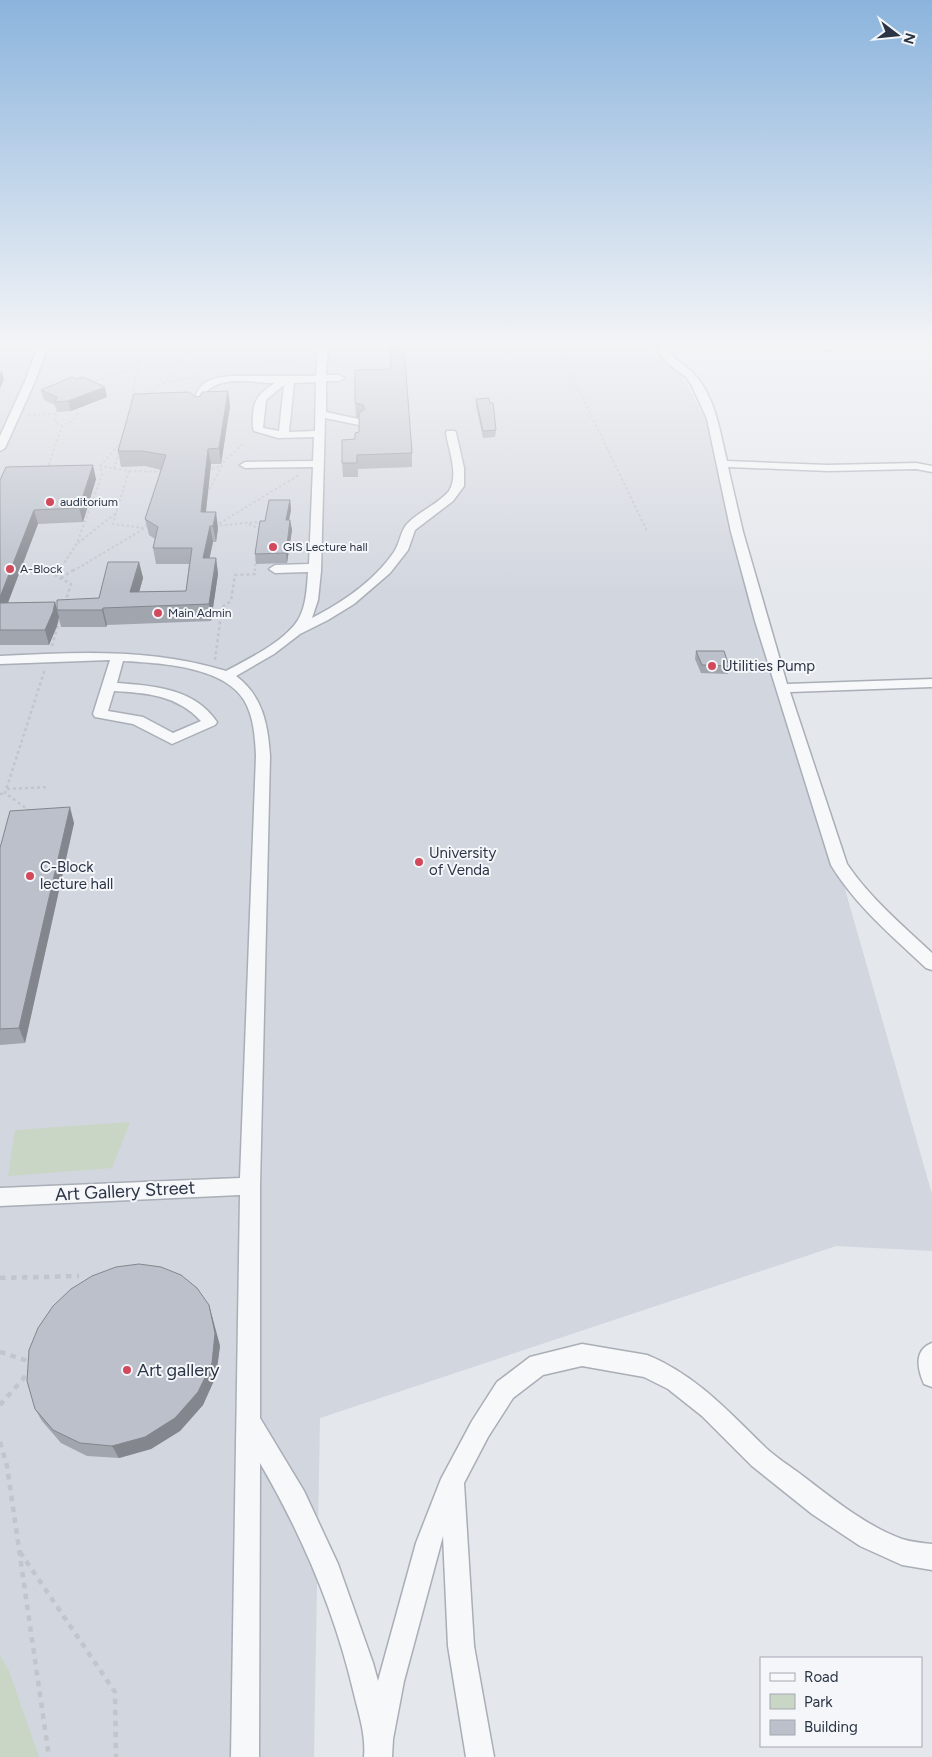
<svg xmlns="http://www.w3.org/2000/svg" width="932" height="1757" font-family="Figtree,sans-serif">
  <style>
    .built { fill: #d2d6de }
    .green { fill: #c9d6c5 }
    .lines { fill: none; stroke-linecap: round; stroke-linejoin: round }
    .minor-casing { stroke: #a9aeb7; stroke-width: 3 }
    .path-far2 { stroke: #c2c5cb; stroke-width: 2; stroke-dasharray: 2.5 2.5; stroke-linecap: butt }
    .path-far1 { stroke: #c2c5cb; stroke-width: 2.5; stroke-dasharray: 3 3; stroke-linecap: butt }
    .path { stroke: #c2c5cb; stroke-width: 4.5; stroke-dasharray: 5.5 5.5; stroke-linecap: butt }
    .minor { fill: #f7f8fa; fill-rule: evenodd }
    .wall { fill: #a1a5ae }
    .shaded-wall { fill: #83868d }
    .building { fill: #bbc0ca; stroke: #83868d }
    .poi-dot { fill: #d1495b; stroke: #f4f6f9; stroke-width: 2 }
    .labels { text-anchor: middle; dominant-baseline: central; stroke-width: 4; stroke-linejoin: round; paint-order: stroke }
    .far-poi-label { font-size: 12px; fill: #2b3445; stroke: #f4f6f9; text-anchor: start }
    .poi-label { font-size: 15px; fill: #2b3445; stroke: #f4f6f9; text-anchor: start }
    .near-street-label { font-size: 18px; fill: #2b3445; stroke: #f4f6f9 }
    .near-poi-label { font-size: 18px; fill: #2b3445; stroke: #f4f6f9; text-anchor: start }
  </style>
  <rect width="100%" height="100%" fill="#e4e7ec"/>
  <!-- built -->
  <polygon class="built" points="0,346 666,346 717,441 932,1194 932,1251 836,1246 320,1418 314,1757 0,1757"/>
  <!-- green -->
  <g class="green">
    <polygon points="130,1122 112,1168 8,1176 15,1130"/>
    <polygon points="0,1655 9,1671 39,1757 0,1757"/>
  </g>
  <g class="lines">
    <!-- minor casing -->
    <g class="minor-casing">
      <g id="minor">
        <polygon points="38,346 48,346 36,379 5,448 0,451 0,436 26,379"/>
        <path d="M 318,346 L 328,346 L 326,375 L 339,375 L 344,378 L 339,381 L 326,381 L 326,412 L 363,420 L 364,422 L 359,425 L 325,418 L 321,571 L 318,600 L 312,618 C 343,602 374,581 394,552 C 400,543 400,532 407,524 C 419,511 437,505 449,491 C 459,475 449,451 446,433 L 447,431 L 455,431 L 456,433 L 464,468 L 464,486 L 453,501 L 415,530 L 408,550 L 390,573 L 354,604 L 328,620 L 300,634 L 274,654 L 236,676 C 263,696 268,725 270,756 L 260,1186 L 260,1418 L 304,1491 L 338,1564 L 373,1663 L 378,1681 L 416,1543 L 441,1479 L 472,1421 L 497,1382 L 530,1357 L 582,1344 L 647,1355 C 696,1375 729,1412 766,1448 C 777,1458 791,1467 803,1476 C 833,1499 866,1526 902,1539 C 911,1542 922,1543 932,1544 L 932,1570 L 902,1565 L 860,1546 L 812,1514 L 752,1466 L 702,1416 L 668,1389 L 644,1377 L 582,1366 L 543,1375 L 513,1398 L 488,1437 L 464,1483 L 474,1646 L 494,1757 L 466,1757 L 448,1646 L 443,1536 L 404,1681 L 393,1739 L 392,1757 L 364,1757 C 366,1735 359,1715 354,1694 C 335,1612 302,1535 260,1463 L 259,1757 L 231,1757 L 240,1195 L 0,1206 L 0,1188 L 240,1178 L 256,756 C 255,737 254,717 244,700 C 223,666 159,663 123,661 L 117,683 C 154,686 194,688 217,722 L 215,725 L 172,744 L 133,724 L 95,717 L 93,714 L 110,660 L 0,664 L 0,656 C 77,652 152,648 226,671 C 248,659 284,642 298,620 C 306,607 307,588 308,572 L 275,573 L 269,569 L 275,565 L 309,564 L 313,467 L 245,468 L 240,465 L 245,462 L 313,461 L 314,437 L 278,438 L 254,431 C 252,426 253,421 253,415 C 254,398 261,392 275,383 C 254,383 224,375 207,391 L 202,409 L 198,410 L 193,407 C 196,383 208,378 231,376 L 316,376 ZM 316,382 L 315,431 L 289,432 L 294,383 ZM 284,385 L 279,431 L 263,428 L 266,400 ZM 114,691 C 147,693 177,695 201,721 L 173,733 L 143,717 L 108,711 Z"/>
        <path d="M 655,346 L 665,346 C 674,360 682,362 693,373 C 715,395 720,432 727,461 L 828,465 L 916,463 L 932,466 L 932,472 L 916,469 L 828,471 L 728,467 L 743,532 L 787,684 L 932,679 L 932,687 L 790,692 L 847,864 C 870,898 902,925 932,953 L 932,970 L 926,968 C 892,936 855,905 831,865 L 755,621 L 731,532 L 707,419 L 692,386 L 686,377 L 666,362 Z"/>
        <polygon points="824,346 834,346 828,351 825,350"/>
        <path d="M 932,1343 L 932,1387 L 924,1384 C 917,1368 914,1350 932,1343 Z"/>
      </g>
    </g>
    <!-- path-far2 -->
    <g class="path-far2">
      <polyline points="554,346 558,347 647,531"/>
      <polyline points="250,367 310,356"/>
      <polyline points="92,382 137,368"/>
      <polyline points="164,383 200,376"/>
      <polyline points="146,396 172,376 192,346"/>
      <polyline points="132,402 140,346"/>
      <polyline points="56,414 54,422 62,426"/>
      <polyline points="28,415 55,414 59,409"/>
      <polyline points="114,469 119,450"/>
      <polyline points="47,470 62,426 73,421 78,412"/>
      <polyline points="207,470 222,466"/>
      <polyline points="129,471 163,472"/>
      <polyline points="207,494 225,460 244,443"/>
      <polyline points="116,513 113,524 144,528"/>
      <polyline points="249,524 260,529 260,532"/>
      <polyline points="215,526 299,475"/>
      <polyline points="215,526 255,522 262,525"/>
      <polyline points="78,543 116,513 129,471 100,466"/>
      <polyline points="59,571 77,543 102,475 100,466 121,442"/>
      <polyline points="73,571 145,528 148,519"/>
      <polyline points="255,571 256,557"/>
    </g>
    <!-- path-far1 -->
    <g class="path-far1">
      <polyline points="60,569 56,576 71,584 65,603"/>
      <polyline points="61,578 75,569"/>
      <polyline points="52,646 60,619"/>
      <polyline points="215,660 222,607 231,601 235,575 255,574 255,569"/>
      <polyline points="7,789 49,787"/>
      <polyline points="0,794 5,793"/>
      <polyline points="30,811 5,793 45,669"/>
    </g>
    <!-- path -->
    <g class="path">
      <polyline points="0,1278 79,1276"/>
      <polyline points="0,1352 31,1362"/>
      <polyline points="0,1405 30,1371"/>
      <polyline points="0,1442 7,1466 49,1757"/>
      <polyline points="20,1552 115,1692 116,1757"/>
    </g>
    <!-- minor -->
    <use href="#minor" class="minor"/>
  </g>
  <!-- wall -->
  <g class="wall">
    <polygon points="355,370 412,453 412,467 358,469 358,477 343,477 342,463 355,439 359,432 359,417 356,417 355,403"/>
    <polygon points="41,390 107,397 71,411 57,412 55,405 44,400"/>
    <polygon points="228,391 230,406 221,464 211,464 206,512 218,528 216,542 213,542 209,558 216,558 218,574 211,621 107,625 106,627 61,627 57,610 99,598 139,562 143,578 139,592 186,591 189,564 156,564 153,548 155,539 149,535 145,519 161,470 145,466 121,467 118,451 196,397"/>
    <polygon points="476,399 496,430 495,437 483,438 476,406"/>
    <polygon points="96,479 83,522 38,524 8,603 55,602 59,617 57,626 49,645 0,645 0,480"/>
    <polygon points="290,500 291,510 289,520 290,520 292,530 287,563 256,564 255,554"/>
    <polygon points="696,651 729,666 728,674 701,673 695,659"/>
    <polygon points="74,823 25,1043 0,1045 0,848"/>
    <polygon points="209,1305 220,1346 216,1376 203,1405 180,1431 151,1449 119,1458 87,1456 61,1443 42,1421 35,1409"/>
  </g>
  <!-- shaded-wall -->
  <g class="shaded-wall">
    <polygon points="2,370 4,379 0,389 0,373"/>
    <polygon points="105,387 107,397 71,411 68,401"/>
    <polygon points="228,391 230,406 221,464 219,448"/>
    <polygon points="208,449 211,464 204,528 201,512"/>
    <polygon points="93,465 96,479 83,522 79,508"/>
    <polygon points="290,500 291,510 287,530 286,520"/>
    <polygon points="34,510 38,524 2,618 0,610 0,597"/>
    <polygon points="216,512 218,528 216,542 213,526"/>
    <polygon points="290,520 292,530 287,563 286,553"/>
    <polygon points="210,526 213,542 206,575 203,558"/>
    <polygon points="216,558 218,574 211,621 209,604"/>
    <polygon points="139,562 143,578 135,607 130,592"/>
    <polygon points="55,602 59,617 57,626 49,645 45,630"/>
    <polygon points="103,608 107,625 106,627 102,610"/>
    <polygon points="70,807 74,823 25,1043 19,1028"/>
    <polygon points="209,1305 220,1346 216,1376 203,1405 180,1431 151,1449 119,1458 112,1446"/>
  </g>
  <!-- building -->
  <g class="building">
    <polygon points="390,346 404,346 412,453 357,455 357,463 342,463 342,440 355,439 355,433 359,432 359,413 365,409 363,405 355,403 355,370 391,369"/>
    <polygon points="72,377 76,379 83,377 105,387 68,401 55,402 57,397 41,390"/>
    <polygon points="228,391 219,448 208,449 201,512 216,512 213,526 210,526 203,558 216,558 209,604 103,608 102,610 57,610 57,600 99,598 108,562 139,562 130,592 186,591 192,548 153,548 158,527 145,519 166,455 142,451 118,451 134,394 189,392 196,397 200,396 202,392"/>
    <polygon points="489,398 490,403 493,403 496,430 483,431 476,399"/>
    <polygon points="93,465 79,508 34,510 0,597 0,480 6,467"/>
    <polygon points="269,500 290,500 286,520 290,520 286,553 255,554 260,521 265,521"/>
    <polygon points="55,602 53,612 45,630 0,630 0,603"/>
    <polygon points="696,651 724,651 729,666 702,665"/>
    <polygon points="70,807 19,1028 0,1029 0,848 10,811"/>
    <polygon points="139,1264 161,1267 181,1275 197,1288 209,1305 215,1333 212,1363 198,1392 175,1418 145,1437 112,1446 80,1443 53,1430 35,1409 27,1381 29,1350 38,1328 53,1306 71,1289 92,1276 116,1267"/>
  </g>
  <!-- sky -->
  <linearGradient id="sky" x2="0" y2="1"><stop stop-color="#8bb4dd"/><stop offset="0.58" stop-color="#f3f4f6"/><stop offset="1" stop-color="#f3f4f6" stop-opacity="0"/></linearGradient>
  <rect width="932" height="592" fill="url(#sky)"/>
  <!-- markers -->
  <g class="poi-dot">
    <circle cx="50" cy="502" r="5"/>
    <circle cx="273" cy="547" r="5"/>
    <circle cx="10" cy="569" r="5"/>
    <circle cx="158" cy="613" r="5"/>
    <circle cx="712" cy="666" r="5"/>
    <circle cx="419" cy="862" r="5"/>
    <circle cx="30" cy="876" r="5"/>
    <circle cx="127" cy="1370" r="5"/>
  </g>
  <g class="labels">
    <!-- far-poi labels -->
    <g class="far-poi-label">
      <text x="60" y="502">auditorium</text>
      <text x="283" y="547">GIS Lecture hall</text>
      <text x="20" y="569">A-Block</text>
      <text x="168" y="613">Main Admin</text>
    </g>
    <!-- poi labels -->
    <g class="poi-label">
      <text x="722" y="666">Utilities Pump</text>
      <text x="429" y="853">University<tspan x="429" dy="17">of Venda</tspan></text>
      <text x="40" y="867">C-Block<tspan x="40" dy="17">lecture hall</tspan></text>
    </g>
    <!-- near-street labels -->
    <g class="near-street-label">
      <text transform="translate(125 1191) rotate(-3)">Art Gallery Street</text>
    </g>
    <!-- near-poi labels -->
    <g class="near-poi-label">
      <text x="137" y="1370">Art gallery</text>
    </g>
  </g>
  <!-- legend -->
  <rect x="760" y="1657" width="162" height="90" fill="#f4f6f9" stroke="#a4a8b1"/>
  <rect x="770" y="1673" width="25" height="8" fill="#f7f8fa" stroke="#a4a8b1"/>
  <text x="804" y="1682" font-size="15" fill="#2b3445">Road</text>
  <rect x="770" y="1694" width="25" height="15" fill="#c9d6c5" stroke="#a4a8b1"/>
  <text x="804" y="1707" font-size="15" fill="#2b3445">Park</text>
  <rect x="770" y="1720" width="25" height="15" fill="#bbc0ca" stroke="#a4a8b1"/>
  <text x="804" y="1732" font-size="15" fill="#2b3445">Building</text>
  <!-- north arrow -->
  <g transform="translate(897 35) rotate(106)" stroke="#f4f6f9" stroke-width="4" paint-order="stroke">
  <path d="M0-4L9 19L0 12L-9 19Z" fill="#2b3445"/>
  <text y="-8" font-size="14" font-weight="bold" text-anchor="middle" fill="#2b3445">N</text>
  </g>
</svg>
